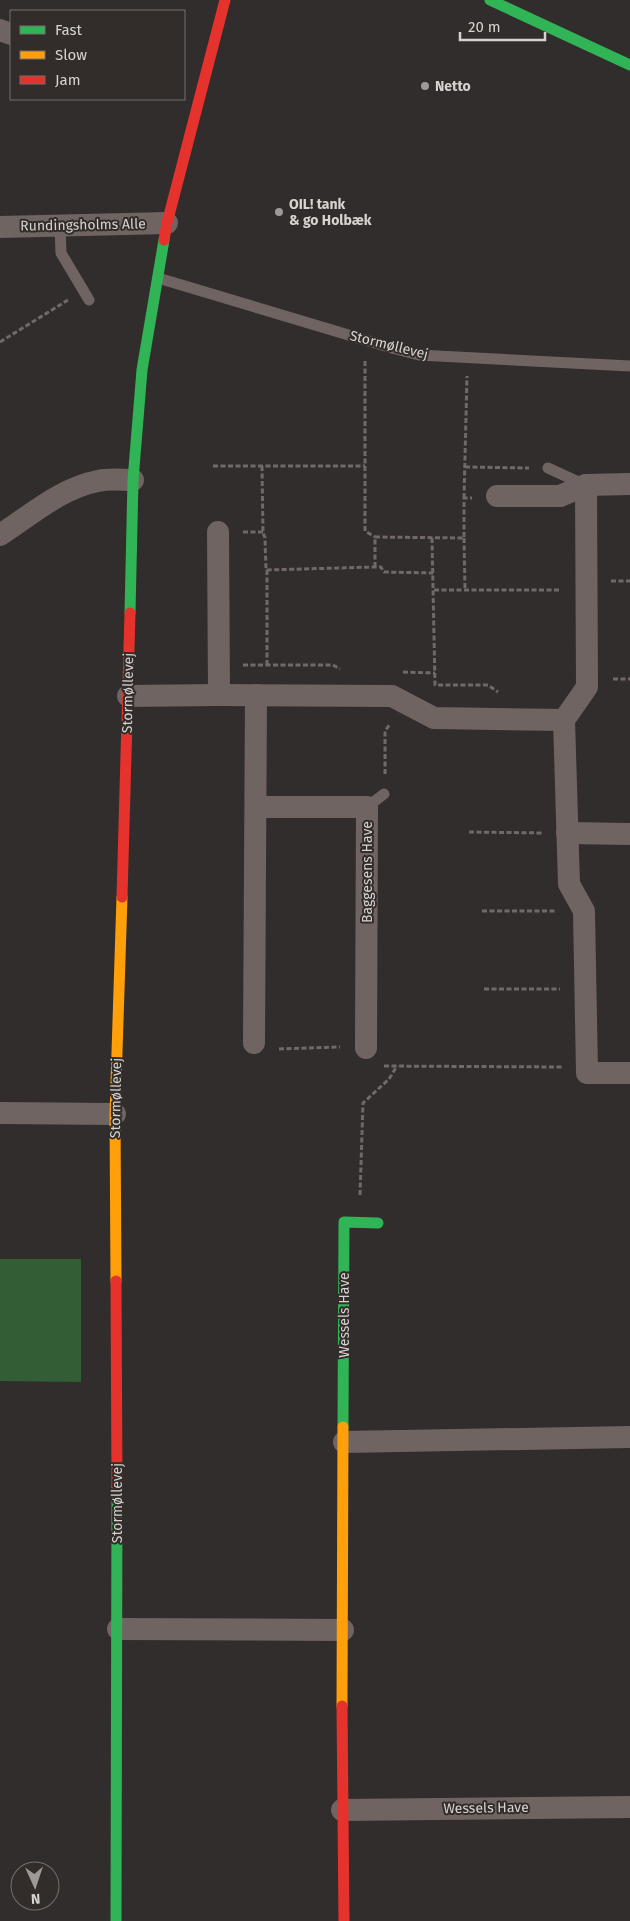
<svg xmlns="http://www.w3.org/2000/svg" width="630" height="1921" font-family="'Fira Sans',sans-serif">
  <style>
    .green { fill: #335d35 }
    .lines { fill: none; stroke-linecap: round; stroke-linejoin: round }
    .path { stroke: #716868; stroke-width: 3; stroke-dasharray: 5 2.5; stroke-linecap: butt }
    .lane { stroke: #706462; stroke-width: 11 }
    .street { stroke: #706462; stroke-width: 22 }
    .fast { stroke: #30b455; stroke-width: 11 }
    .slow { stroke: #ff9f0a; stroke-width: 11 }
    .jam { stroke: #e5322d; stroke-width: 11 }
    .poi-dot { fill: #9d9997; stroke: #322c2a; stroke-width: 2 }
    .labels { text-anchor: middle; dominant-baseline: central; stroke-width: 4; stroke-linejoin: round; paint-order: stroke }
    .poi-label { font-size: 14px; font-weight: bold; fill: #d7d3d1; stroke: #322c2a; text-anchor: start }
    .street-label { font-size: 14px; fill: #d7d3d1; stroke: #322c2a }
  </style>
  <rect width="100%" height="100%" fill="#302d2c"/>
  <!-- green -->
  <polygon class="green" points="81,1259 81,1382 0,1381 0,1259"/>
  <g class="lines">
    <!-- path -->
    <g class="path">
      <polyline points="0,342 68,300"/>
      <polyline points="365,361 365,531 375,537"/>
      <polyline points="213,466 365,466"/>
      <polyline points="262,466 263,532 265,538 266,570 375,567 381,567 384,572 433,573"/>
      <polyline points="465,467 529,468"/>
      <polyline points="464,498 467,376"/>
      <polyline points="243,532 263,532"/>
      <polyline points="432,538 435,685 488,685 498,692"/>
      <polyline points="464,538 465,590"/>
      <polyline points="375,567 375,537 464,538 464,498 472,498"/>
      <polyline points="611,581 630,581"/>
      <polyline points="434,590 561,590"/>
      <polyline points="243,665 333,665 340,669"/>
      <polyline points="267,665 267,569"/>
      <polyline points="403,672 435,673"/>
      <polyline points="613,679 630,679"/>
      <polyline points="385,774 385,731 390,724"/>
      <polyline points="469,832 544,833"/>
      <polyline points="482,911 556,911"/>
      <polyline points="484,989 560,989"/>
      <polyline points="279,1049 340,1047"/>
      <polyline points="384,1066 563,1067"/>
      <polyline points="360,1195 363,1103 389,1079 397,1066"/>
    </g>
    <!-- lane -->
    <g class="lane">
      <polyline points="60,226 61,253 89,300"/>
      <polyline points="158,278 392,348 419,355 630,366"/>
      <polyline points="548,468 585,485"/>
      <polyline points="367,807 384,794"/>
    </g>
    <!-- street -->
    <g class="street">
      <polyline points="0,30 11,34"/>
      <polyline points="0,227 167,223"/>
      <polyline points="586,485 587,687 564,720 569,884 584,911 587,1073 630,1073"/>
      <polyline points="497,496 560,496 586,485 630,484"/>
      <polyline points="218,532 219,695"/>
      <path d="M 0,535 C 31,515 61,488 98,481 C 109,478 122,480 133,480"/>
      <polyline points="128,696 219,695 392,696 434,718 564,720"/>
      <polyline points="256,807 367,807 366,1048"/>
      <polyline points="567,833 630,834"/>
      <polyline points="254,1043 256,695"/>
      <polyline points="0,1113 115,1114"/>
      <polyline points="344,1442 630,1437"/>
      <polyline points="118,1629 343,1630"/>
      <polyline points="342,1810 630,1807"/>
    </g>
    <!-- fast -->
    <g class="fast">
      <polyline points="490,0 630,65"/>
      <polyline points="130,613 133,480 142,370 164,240"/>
      <polyline points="343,1427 344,1222 378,1223"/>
      <polyline points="116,1921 117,1487"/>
    </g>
    <!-- slow -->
    <g class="slow">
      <polyline points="116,1281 115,1114 122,897"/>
      <polyline points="342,1706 343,1427"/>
    </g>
    <!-- jam -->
    <g class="jam">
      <polyline points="164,240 167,223 225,0"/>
      <polyline points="122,897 130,613"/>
      <polyline points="116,1281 117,1487"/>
      <polyline points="342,1706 344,1921"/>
    </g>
  </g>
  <!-- markers -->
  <g class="poi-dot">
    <circle cx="425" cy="86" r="5"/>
    <circle cx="279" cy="212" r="5"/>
  </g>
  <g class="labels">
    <!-- poi labels -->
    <g class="poi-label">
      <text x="435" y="86">Netto</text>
      <text x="289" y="204">OIL! tank<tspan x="289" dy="16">&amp; go Holbæk</tspan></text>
    </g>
    <!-- street labels -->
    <g class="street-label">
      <text transform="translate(83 225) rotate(-1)">Rundingsholms Alle</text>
      <text transform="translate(389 345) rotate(14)">Stormøllevej</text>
      <text transform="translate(128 693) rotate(-89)">Stormøllevej</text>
      <text transform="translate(367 872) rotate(-90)">Baggesens Have</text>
      <text transform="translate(116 1098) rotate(-89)">Stormøllevej</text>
      <text transform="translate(344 1315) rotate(-90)">Wessels Have</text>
      <text transform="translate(117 1503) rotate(-90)">Stormøllevej</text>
      <text transform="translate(486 1808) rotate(-1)">Wessels Have</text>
    </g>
  </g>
  <!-- legend -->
  <rect x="10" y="10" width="175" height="90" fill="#322c2a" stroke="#746f6d"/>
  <rect x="20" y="26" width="25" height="8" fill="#30b455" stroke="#746f6d"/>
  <text x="55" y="35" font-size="15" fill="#d7d3d1">Fast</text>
  <rect x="20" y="51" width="25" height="8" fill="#ff9f0a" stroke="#746f6d"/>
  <text x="55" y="60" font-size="15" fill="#d7d3d1">Slow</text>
  <rect x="20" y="76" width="25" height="8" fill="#e5322d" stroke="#746f6d"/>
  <text x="55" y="85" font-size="15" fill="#d7d3d1">Jam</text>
  <!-- north arrow -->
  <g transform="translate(35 1886) rotate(177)"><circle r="24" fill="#322c2a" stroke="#746f6d"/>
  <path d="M0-4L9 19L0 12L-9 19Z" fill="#9d9997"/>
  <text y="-8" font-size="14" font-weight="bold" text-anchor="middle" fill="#d7d3d1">N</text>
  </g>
  <!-- scale -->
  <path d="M460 32v8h85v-8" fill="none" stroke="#d7d3d1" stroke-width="2.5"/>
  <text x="468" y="32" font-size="15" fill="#d7d3d1" stroke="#322c2a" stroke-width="4" paint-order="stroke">20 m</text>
</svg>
